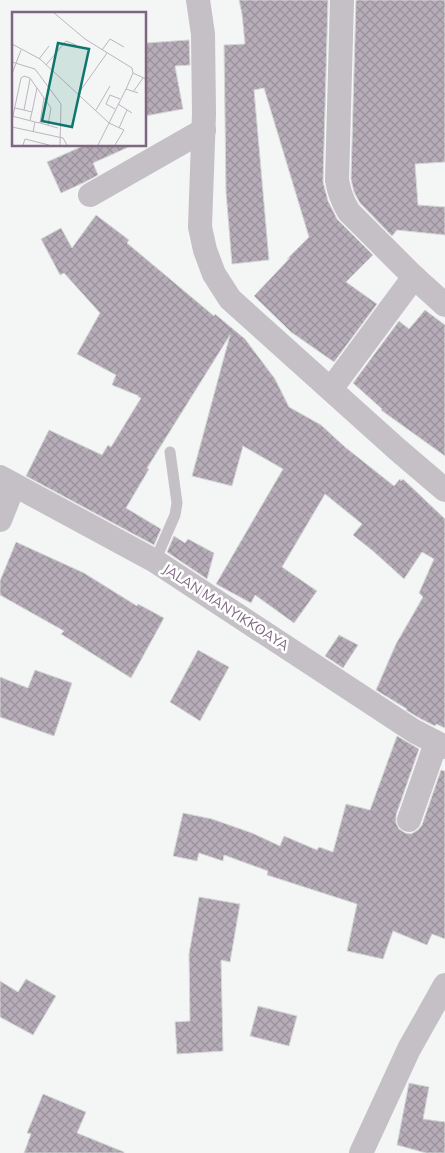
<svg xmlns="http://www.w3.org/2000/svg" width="445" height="1153" font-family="Mulish,sans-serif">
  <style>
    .building { fill: url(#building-cross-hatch); stroke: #d5d7d6 }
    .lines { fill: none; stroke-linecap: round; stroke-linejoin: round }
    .lane { stroke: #c5bfc6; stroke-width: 11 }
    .street { stroke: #c5bfc6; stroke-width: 24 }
    .labels { text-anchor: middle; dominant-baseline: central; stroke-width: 5; stroke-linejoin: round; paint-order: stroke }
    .street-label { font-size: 14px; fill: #7d6781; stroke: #fff }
    .inset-road { fill: none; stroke: #bdb4bf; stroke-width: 1 }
    .view { fill: #0f766e; fill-opacity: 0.15; stroke: #0f766e; stroke-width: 2.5 }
    .inset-edge { fill: none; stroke: #7d6781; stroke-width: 2.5 }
  </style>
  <defs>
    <pattern id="building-cross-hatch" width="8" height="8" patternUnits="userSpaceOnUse" patternTransform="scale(1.25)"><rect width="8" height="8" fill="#b6adb8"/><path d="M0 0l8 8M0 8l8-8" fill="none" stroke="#99919b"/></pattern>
  </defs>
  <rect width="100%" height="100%" fill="#f3f6f4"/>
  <!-- building -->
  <g class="building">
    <polygon points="239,0 328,0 323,182 328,201 337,219 373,255 346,282 377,304 334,362 291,332 254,296 290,258 287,259 309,237 264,88 254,90 269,260 232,264 226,192 224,45 245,44 242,14"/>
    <polygon points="356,0 445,0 445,162 415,164 418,205 445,207 445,235 397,230 392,236 360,203 354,192 351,179"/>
    <polygon points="189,40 190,65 175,66 183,109 145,116 145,43"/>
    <polygon points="85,145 133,145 93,163 98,175 85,182 61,193 47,162"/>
    <polygon points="96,215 129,240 127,243 214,316 215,314 245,339 275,379 289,407 321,425 345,447 394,486 400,479 401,481 403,479 445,519 445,728 436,724 435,726 421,719 406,710 407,709 376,690 396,644 423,597 419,593 434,559 422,552 404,579 373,551 353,535 362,524 325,494 282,567 317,591 294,623 255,595 251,603 216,584 283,469 243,446 232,486 192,476 230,335 147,468 149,469 126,508 161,529 154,545 26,476 49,430 102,455 108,445 111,447 141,398 138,397 139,396 112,385 116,375 77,354 100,313 64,273 60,275 41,239 61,228 72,248"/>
    <polygon points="425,310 445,325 445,456 381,410 382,409 353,383 399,321 409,329"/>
    <polygon points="174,536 185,543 188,539 214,553 207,579 167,552"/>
    <polygon points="16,542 84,573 137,606 138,604 164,618 131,678 61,634 64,631 0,595 0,581"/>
    <polygon points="339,635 358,645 343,668 325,656"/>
    <polygon points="198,650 229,667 200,721 170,702"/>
    <polygon points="35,670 72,683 54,736 0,717 0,677 28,688"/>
    <polygon points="397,736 419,749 396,815 396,823 399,829 405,833 411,834 418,830 422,825 441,770 445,771 445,939 432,934 427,945 393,931 383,959 347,951 357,904 267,875 268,871 224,855 223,861 199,853 197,861 173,856 183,813 212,819 252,833 280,846 284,836 317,850 319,847 333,852 346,804 370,810"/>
    <polygon points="199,897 240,904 230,962 221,960 223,1051 177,1054 175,1022 190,1021 189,954"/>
    <polygon points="26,979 56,996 33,1035 0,1017 0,981 18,992"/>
    <polygon points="258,1006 297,1016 289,1046 250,1036"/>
    <polygon points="409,1083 429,1087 423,1119 445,1122 445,1153 426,1153 397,1145"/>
    <polygon points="43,1094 86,1112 77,1133 124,1152 124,1153 24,1153 31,1134 27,1133"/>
  </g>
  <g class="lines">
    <!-- lane -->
    <polyline class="lane" points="155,561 175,515 177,503 170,452"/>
    <!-- street -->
    <g class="street">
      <polyline points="198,0 203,34 204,113 200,227 205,250 214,274 230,299 398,450 445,490"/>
      <path d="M 342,0 L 337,180 C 339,192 342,201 349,212 L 414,277 L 445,305"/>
      <polyline points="90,195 204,130"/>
      <polyline points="331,389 414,277"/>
      <polyline points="0,477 155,561 414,731 445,747"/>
      <polyline points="0,520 14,485"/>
      <polyline points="409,820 436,743"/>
      <polyline points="361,1153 409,1049 445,985"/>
    </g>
  </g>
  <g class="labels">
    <!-- street labels -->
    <g class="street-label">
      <text transform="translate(226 607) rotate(33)">JALAN MANYIKKOAYA</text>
    </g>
  </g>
  <!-- overview -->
  <g transform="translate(12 12)">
    <rect width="134" height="134" fill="#f3f6f4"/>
    <path class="inset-road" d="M 41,0 L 73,27 L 120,56 L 121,61 L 134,67M 0,32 L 28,47 L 97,111 L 112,118 L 103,133M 90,38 L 98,27 L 112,35M 27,47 L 37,34M 0,50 L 23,57 L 49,92 L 48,133M 34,53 L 54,29 L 64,33M 0,62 L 9,38M 114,77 L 121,61M 121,80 L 131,66M 66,82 L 95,41M 106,92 L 120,101M 3,96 L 12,98 L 18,67M 103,97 L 94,92 L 98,83 L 108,87M 12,98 L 20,100 L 18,108M 84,98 L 98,74M 20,100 L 25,76M 0,104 L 23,110 L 21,120M 1,104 L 9,66 L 12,64 L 18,66 L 39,96 L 36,113M 23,110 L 28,111 L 32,86M 28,111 L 46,116M 0,115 L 51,126 L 55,133M 107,116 L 115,98M 11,133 L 13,127 L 37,133M 86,133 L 114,77 L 126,81"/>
    <path class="view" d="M 46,31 L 77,37 L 60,115 L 30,109 Z"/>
    <rect width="134" height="134" class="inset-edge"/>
  </g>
</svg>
